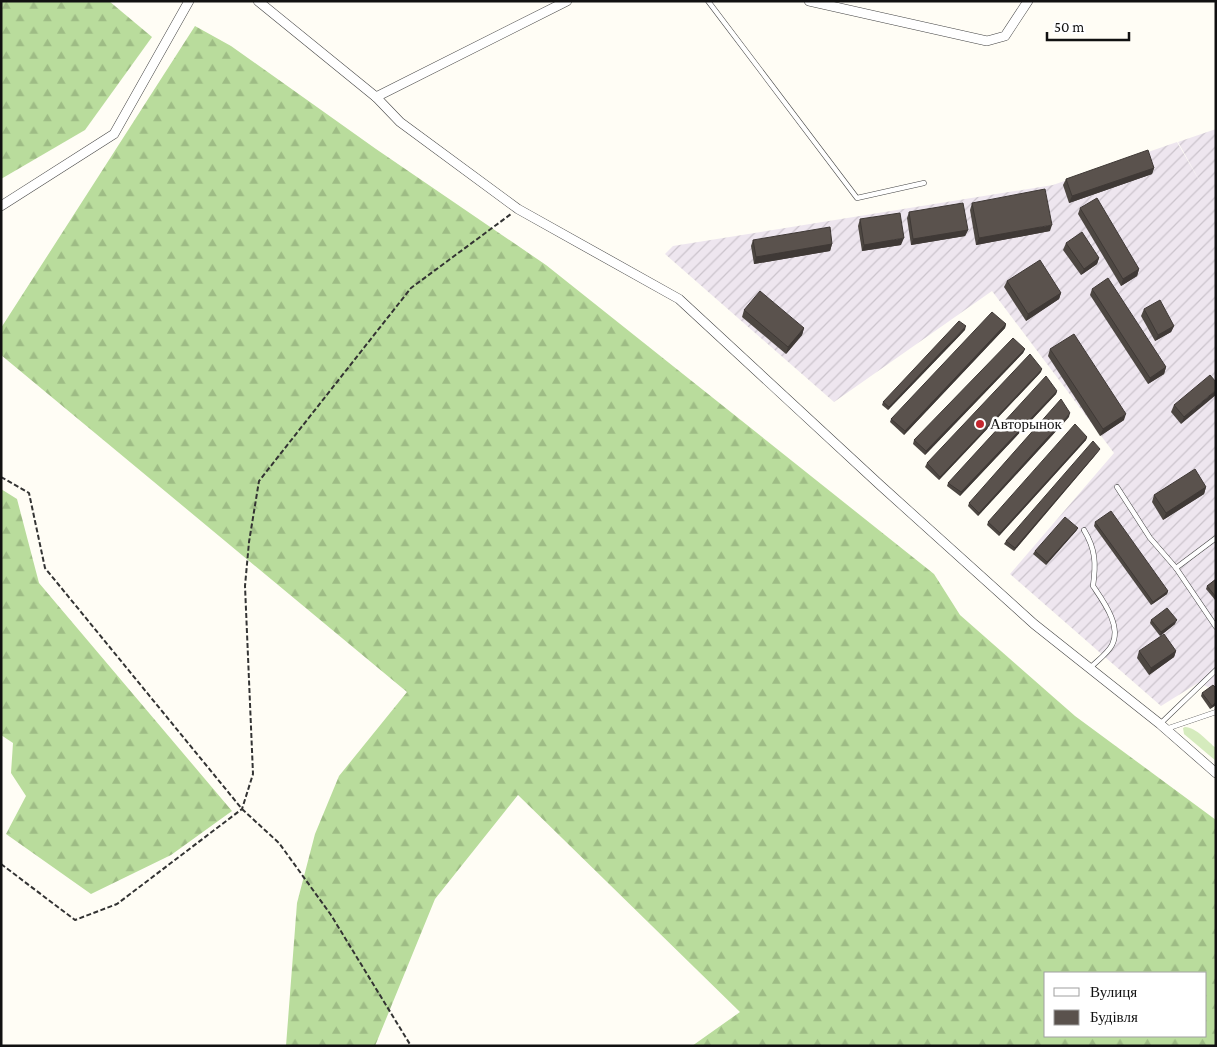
<svg xmlns="http://www.w3.org/2000/svg" width="1217" height="1047" font-family="'Crimson Pro',serif">
  <style>
    .industrial { fill: url(#industrial-furrows) }
    .grass { fill: #d5ebbd }
    .forest { fill: url(#forest-firs); fill-rule: evenodd }
    .lines { fill: none; stroke-linecap: round; stroke-linejoin: round }
    .lane-casing { stroke: #444; stroke-width: 5.5 }
    .street-casing { stroke: #444; stroke-width: 10 }
    .path { stroke: #333; stroke-width: 2; stroke-dasharray: 5 2.5; stroke-linecap: butt }
    .lane { stroke: #fff; stroke-width: 4.5 }
    .street { stroke: #fff; stroke-width: 9 }
    .wall { fill: #4d4742 }
    .shaded-wall { fill: #3f3936 }
    .building { fill: #5a524d; stroke: #3f3936 }
    .poi-dot { fill: #c4262e; stroke: #fff; stroke-width: 2 }
    .labels { text-anchor: middle; dominant-baseline: central; stroke-width: 5; stroke-linejoin: round; paint-order: stroke }
    .poi-label { font-size: 15px; fill: #111; stroke: #fff; text-anchor: start }
  </style>
  <defs>
    <pattern id="industrial-furrows" width="10" height="10" patternUnits="userSpaceOnUse" patternTransform="scale(1.25)"><rect width="10" height="10" fill="#eee6ef"/><path d="M-1 1l2-2M0 10L10 0M9 11l2-2" fill="none" stroke="#cbc4cc"/></pattern>
    <pattern id="forest-firs" width="22" height="20" patternUnits="userSpaceOnUse" patternTransform="scale(1.25)"><rect width="22" height="20" fill="#b9dc9c"/><path d="M5 1l3.5 6h-7zM16 11l3.5 6h-7z" fill="#9ebc85"/></pattern>
  </defs>
  <rect width="100%" height="100%" fill="#fffdf5"/>
  <!-- industrial -->
  <polygon class="industrial" points="1216,129 1216,690 1198,683 1161,706 1010,574 1114,453 992,291 834,402 665,254 673,246 1053,185 1177,142 1203,187 1178,142"/>
  <!-- grass -->
  <path class="grass" d="M 1185,727 C 1196,727 1208,742 1216,748 L 1216,761 L 1184,734 L 1183,728 Z"/>
  <!-- forest -->
  <g class="forest">
    <polygon points="1,1 109,1 152,37 85,130 1,179"/>
    <path d="M 195,26 L 231,46 L 376,149 L 546,265 L 934,574 L 960,615 L 1075,716 L 1216,820 L 1216,1046 L 692,1046 L 740,1012 L 518,795 L 435,899 L 375,1046 L 286,1046 L 297,903 L 315,834 L 339,776 L 407,692 L 1,355 L 1,328 ZM 1046,973 L 1206,973 L 1206,1036 L 1046,1036 Z"/>
    <polygon points="1,489 17,499 39,583 232,811 171,855 91,894 6,834 26,796 11,773 13,743 1,735"/>
  </g>
  <g class="lines">
    <!-- lane casing -->
    <g class="lane-casing">
      <g id="lane">
        <polyline points="708,1 857,198 924,183"/>
        <polyline points="1117,487 1150,538 1176,568"/>
        <path d="M 1084,530 C 1096,550 1096,564 1093,586 C 1103,601 1122,626 1112,645 C 1108,653 1097,661 1090,668"/>
        <polyline points="1216,538 1176,568 1216,627"/>
        <polyline points="1160,724 1216,670"/>
        <polyline points="1166,729 1216,712"/>
      </g>
    </g>
    <!-- street casing -->
    <g class="street-casing">
      <g id="street">
        <polyline points="258,1 376,97 400,122 518,209 679,299 880,485 1034,624 1160,724 1216,773"/>
        <polyline points="809,1 987,41 1005,36 1028,1"/>
        <polyline points="376,97 567,1"/>
        <polyline points="1,206 114,134 189,1"/>
      </g>
    </g>
    <!-- path -->
    <g class="path">
      <polyline points="1,477 29,493 45,568 242,809 279,843 331,915 411,1046"/>
      <polyline points="1,864 75,920 117,904 242,809 253,774 245,586 249,542 259,481 411,288 511,214"/>
    </g>
    <!-- lane -->
    <use href="#lane" class="lane"/>
    <!-- street -->
    <use href="#street" class="street"/>
  </g>
  <!-- wall -->
  <g class="wall">
    <polygon points="1154,168 1152,174 1069,203 1063,185 1066,179"/>
    <polygon points="972,203 1050,231 976,245 970,210"/>
    <polygon points="1080,208 1139,269 1137,276 1121,286 1078,214"/>
    <polygon points="909,212 968,230 965,236 911,245 907,218"/>
    <polygon points="860,219 901,245 862,251 858,226"/>
    <polygon points="753,240 832,244 830,251 754,264 751,246"/>
    <polygon points="1066,243 1099,258 1097,264 1081,275 1063,250"/>
    <polygon points="1007,281 1061,293 1059,299 1026,321 1004,287"/>
    <polygon points="1092,289 1166,367 1164,374 1148,384 1090,295"/>
    <polygon points="1144,309 1174,326 1171,332 1155,341 1141,316"/>
    <polygon points="744,310 804,328 802,335 786,354 742,317"/>
    <polygon points="1006,324 1005,328 904,435 890,422 891,419"/>
    <polygon points="965,330 888,410 882,405 883,402"/>
    <polygon points="1025,349 1023,353 925,455 913,444 914,440"/>
    <polygon points="1050,349 1124,420 1100,436 1048,356"/>
    <polygon points="1041,372 939,480 925,467 927,463"/>
    <polygon points="1216,382 1181,424 1171,412 1174,405"/>
    <polygon points="1057,391 1056,394 960,496 947,486 948,483"/>
    <polygon points="1069,417 978,516 968,506 969,503"/>
    <polygon points="1087,437 1086,440 999,536 987,525 988,522"/>
    <polygon points="1098,452 1014,551 1004,544 1006,541"/>
    <polygon points="1206,487 1204,494 1163,520 1152,502 1154,495"/>
    <polygon points="1095,522 1168,591 1167,594 1151,605 1094,526"/>
    <polygon points="1078,528 1076,531 1046,565 1033,554 1035,551"/>
    <polygon points="1216,579 1216,601 1206,589 1207,586"/>
    <polygon points="1151,620 1175,624 1160,636 1150,623"/>
    <polygon points="1139,651 1176,651 1174,657 1149,675 1137,658"/>
    <polygon points="1216,688 1216,705 1210,709 1201,696 1202,693"/>
  </g>
  <!-- shaded-wall -->
  <g class="shaded-wall">
    <polygon points="1154,168 1152,174 1069,203 1072,196"/>
    <polygon points="1052,225 1050,231 976,245 979,238"/>
    <polygon points="968,230 965,236 911,245 913,239"/>
    <polygon points="904,238 901,245 862,251 864,245"/>
    <polygon points="832,244 830,251 754,264 756,257"/>
    <polygon points="1099,258 1097,264 1081,275 1084,269"/>
    <polygon points="1139,269 1137,276 1121,286 1123,279"/>
    <polygon points="1061,293 1059,299 1026,321 1028,314"/>
    <polygon points="1006,324 1005,328 904,435 905,431"/>
    <polygon points="966,326 965,330 888,410 889,407"/>
    <polygon points="1174,326 1171,332 1155,341 1158,335"/>
    <polygon points="804,328 802,335 786,354 788,347"/>
    <polygon points="1025,349 1023,353 925,455 926,451"/>
    <polygon points="1166,367 1164,374 1148,384 1150,378"/>
    <polygon points="1042,369 1041,372 939,480 940,477"/>
    <polygon points="1216,390 1216,395 1181,424 1184,417"/>
    <polygon points="1057,391 1056,394 960,496 961,492"/>
    <polygon points="1070,413 1069,417 978,516 979,513"/>
    <polygon points="1126,414 1124,420 1100,436 1103,429"/>
    <polygon points="1087,437 1086,440 999,536 1000,533"/>
    <polygon points="1100,449 1098,452 1014,551 1015,548"/>
    <polygon points="1206,487 1204,494 1163,520 1166,513"/>
    <polygon points="1078,528 1076,531 1046,565 1047,562"/>
    <polygon points="1168,591 1167,594 1151,605 1153,602"/>
    <polygon points="1177,620 1175,624 1160,636 1161,632"/>
    <polygon points="1176,651 1174,657 1149,675 1151,668"/>
    <polygon points="1216,702 1216,705 1210,709 1212,706"/>
  </g>
  <!-- building -->
  <g class="building">
    <polygon points="1148,150 1154,168 1072,196 1066,179"/>
    <polygon points="1045,189 1052,225 979,238 972,203"/>
    <polygon points="1097,198 1139,269 1123,279 1080,208"/>
    <polygon points="963,203 968,230 913,239 909,212"/>
    <polygon points="900,213 904,238 864,245 860,219"/>
    <polygon points="830,227 832,244 756,257 753,240"/>
    <polygon points="1082,232 1099,258 1084,269 1066,243"/>
    <polygon points="1040,260 1061,293 1028,314 1007,281"/>
    <polygon points="1108,278 1166,367 1150,378 1092,289"/>
    <polygon points="760,291 804,328 788,347 744,310"/>
    <polygon points="1160,300 1174,326 1158,335 1144,309"/>
    <polygon points="992,312 1006,324 905,431 891,419"/>
    <polygon points="959,321 966,326 889,407 883,402"/>
    <polygon points="1074,334 1126,414 1103,429 1050,349"/>
    <polygon points="1013,338 1025,349 926,451 914,440"/>
    <polygon points="1030,354 1042,369 940,477 927,463"/>
    <polygon points="1210,375 1216,382 1216,390 1184,417 1174,405"/>
    <polygon points="1046,376 1057,391 961,492 948,483"/>
    <polygon points="1061,399 1070,413 979,513 969,503"/>
    <polygon points="1075,424 1087,437 1000,533 988,522"/>
    <polygon points="1093,441 1100,449 1015,548 1006,541"/>
    <polygon points="1195,469 1206,487 1166,513 1154,495"/>
    <polygon points="1111,511 1168,591 1153,602 1095,522"/>
    <polygon points="1065,517 1078,528 1047,562 1035,551"/>
    <polygon points="1216,579 1216,597 1207,586"/>
    <polygon points="1167,608 1177,620 1161,632 1151,620"/>
    <polygon points="1164,634 1176,651 1151,668 1139,651"/>
    <polygon points="1213,685 1216,688 1216,702 1212,706 1202,693"/>
  </g>
  <!-- markers -->
  <circle class="poi-dot" cx="980" cy="424" r="5"/>
  <g class="labels">
    <!-- poi labels -->
    <g class="poi-label">
      <text x="990" y="424">Авторынок</text>
    </g>
  </g>
  <!-- border -->
  <rect width="1217" height="1047" fill="none" stroke="#111111" stroke-width="5"/>
  <!-- legend -->
  <rect x="1044" y="972" width="162" height="65" fill="#ffffff" stroke="#a0a0a0"/>
  <rect x="1054" y="988" width="25" height="8" fill="#ffffff" stroke="#a0a0a0"/>
  <text x="1090" y="997" font-size="15" fill="#111111">Вулиця</text>
  <rect x="1054" y="1010" width="25" height="15" fill="#5a524d" stroke="#a0a0a0"/>
  <text x="1090" y="1022" font-size="15" fill="#111111">Будівля</text>
  <!-- scale -->
  <path d="M1047 32v8h82v-8" fill="none" stroke="#111111" stroke-width="2.5"/>
  <text x="1054" y="32" font-size="15" fill="#111111" stroke="#ffffff" stroke-width="4" paint-order="stroke">50 m</text>
</svg>
